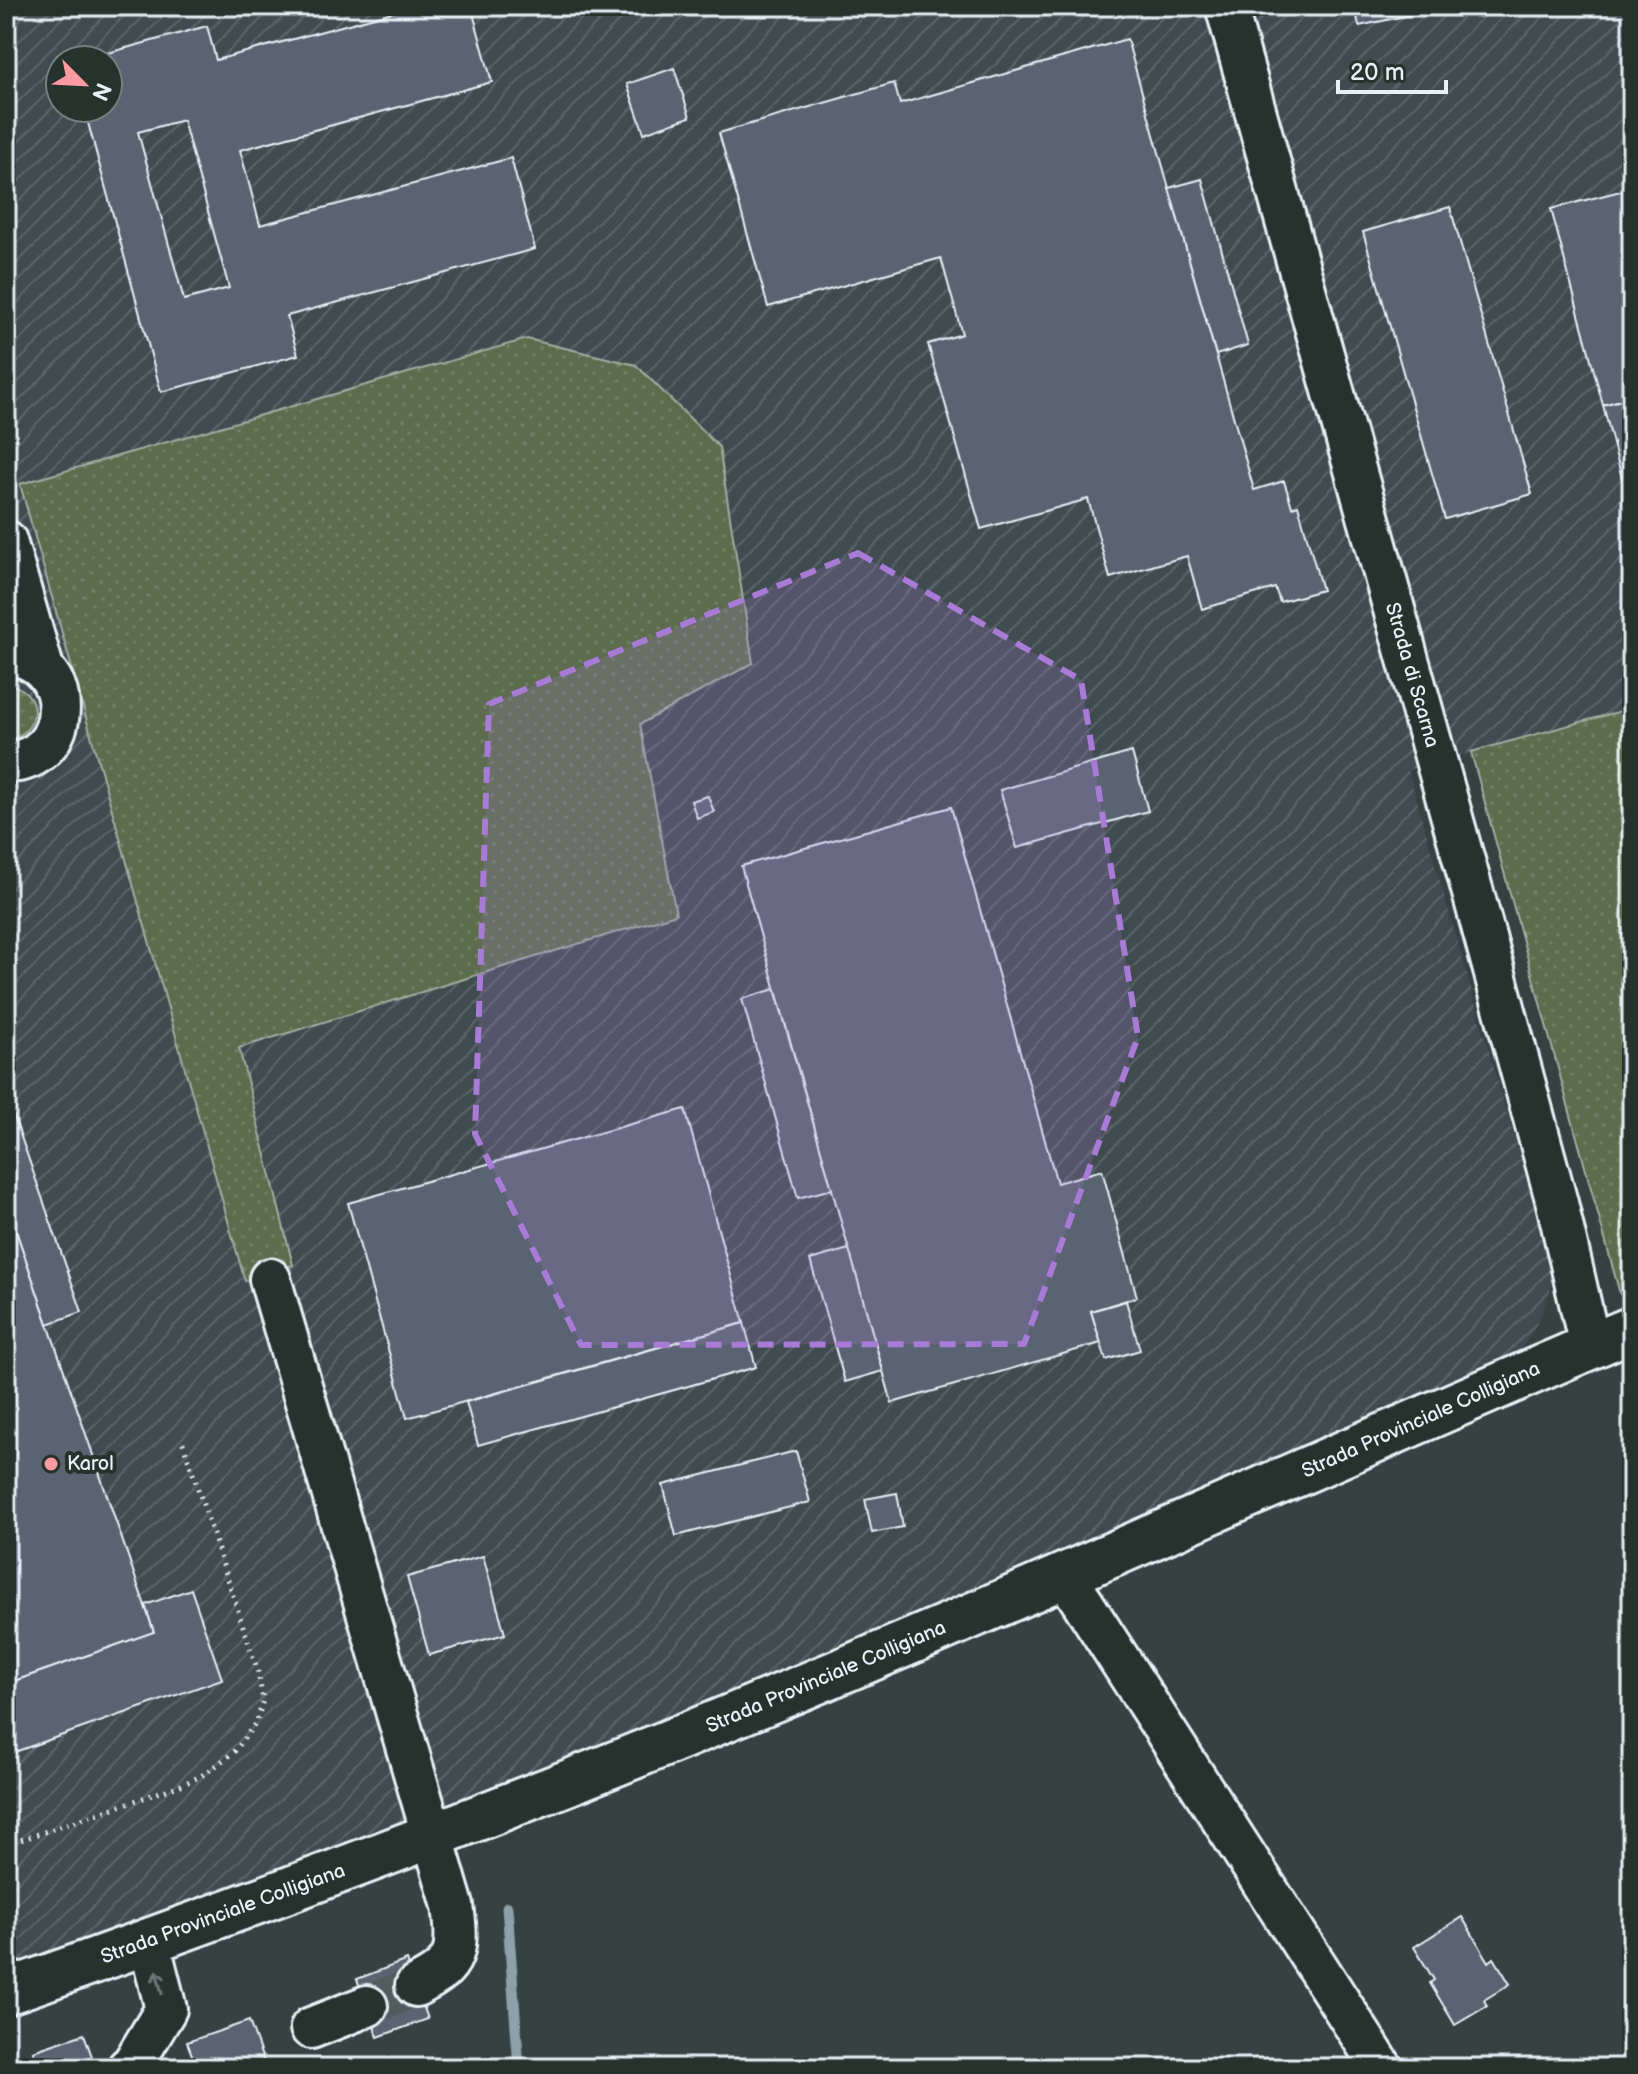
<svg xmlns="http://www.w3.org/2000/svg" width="1638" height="2074" font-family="'Balsamiq Sans',sans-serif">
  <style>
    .industrial { fill: url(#industrial-furrows); fill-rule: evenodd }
    .grass { fill: url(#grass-dots); stroke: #a2aea3; stroke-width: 2 }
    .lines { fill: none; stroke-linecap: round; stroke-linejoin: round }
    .stream { stroke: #8ca1a9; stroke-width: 11 }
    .building { fill: #5a6371; stroke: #e8f1f8; stroke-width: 2; fill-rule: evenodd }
    .minor-tunnel { stroke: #515b5c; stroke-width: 40; stroke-dasharray: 40 20; stroke-linecap: butt }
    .minor-casing { stroke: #e8f1f8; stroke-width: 46 }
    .major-casing { stroke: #e8f1f8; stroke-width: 50 }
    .path { stroke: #e8f1f8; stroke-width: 5; stroke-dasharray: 2 6; stroke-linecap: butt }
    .minor { stroke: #26332d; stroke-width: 40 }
    .major { stroke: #26332d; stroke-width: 44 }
    .oneway { stroke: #6a7674 }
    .marked { fill: #a77bd6; fill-opacity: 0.2; stroke: #a77bd6; stroke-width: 6; stroke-dasharray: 16 10; stroke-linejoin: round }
    .poi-dot { fill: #ff9aa2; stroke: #26332d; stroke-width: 3 }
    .labels { text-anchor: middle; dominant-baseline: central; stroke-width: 8; stroke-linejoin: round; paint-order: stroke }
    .street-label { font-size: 20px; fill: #e8f1f8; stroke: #26332d }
    .poi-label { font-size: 20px; fill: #e8f1f8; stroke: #26332d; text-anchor: start }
  </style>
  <defs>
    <pattern id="industrial-furrows" width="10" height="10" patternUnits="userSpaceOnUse" patternTransform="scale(2)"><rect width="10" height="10" fill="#414b4f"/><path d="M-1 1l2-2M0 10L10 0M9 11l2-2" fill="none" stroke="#5c6569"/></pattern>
    <pattern id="grass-dots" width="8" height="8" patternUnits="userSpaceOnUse" patternTransform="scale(2)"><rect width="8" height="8" fill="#5b6c4e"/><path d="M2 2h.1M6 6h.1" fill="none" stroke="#738168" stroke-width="1.8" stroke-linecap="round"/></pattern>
  </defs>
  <rect width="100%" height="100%" fill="#364141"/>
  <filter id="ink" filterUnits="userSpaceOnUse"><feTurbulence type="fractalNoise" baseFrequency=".0125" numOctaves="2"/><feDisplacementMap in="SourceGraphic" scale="16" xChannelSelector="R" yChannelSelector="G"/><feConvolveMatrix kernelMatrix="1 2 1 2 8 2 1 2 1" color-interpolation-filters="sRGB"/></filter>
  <g filter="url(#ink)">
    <!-- industrial -->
    <path class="industrial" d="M 6,6 L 1632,6 L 1632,708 L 1408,770 L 1549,1259 L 1551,1274 L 1550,1291 L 1542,1313 L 1533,1331 L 1522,1347 L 1508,1359 L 913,1620 L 347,1852 L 6,1969 ZM 60,60 L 108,60 L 108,108 L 60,108 Z"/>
    <!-- grass -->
    <g class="grass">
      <polygon points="527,339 636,365 719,447 753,663 640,724 676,914 239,1048 293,1265 245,1281 20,484"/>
      <path d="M 6,684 C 43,688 43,733 7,740 Z"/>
      <polygon points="1632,708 1632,1289 1620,1294 1471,752"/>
    </g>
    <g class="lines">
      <!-- stream -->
      <polyline class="stream" points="507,1907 519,2068"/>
    </g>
    <!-- building -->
    <g class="building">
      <path d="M 415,6 L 471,6 L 492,82 L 240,150 L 260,225 L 511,158 L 535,249 L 287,316 L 298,355 L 161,392 L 84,108 L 108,108 L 108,60 L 82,60 L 207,26 L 216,60 ZM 183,120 L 229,288 L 184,300 L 138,132 Z"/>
      <polygon points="1355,6 1451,6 1359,26"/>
      <polygon points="1127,39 1254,490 1284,481 1292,507 1298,505 1322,590 1280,602 1275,588 1202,609 1187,556 1110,578 1088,499 981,529 928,344 962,334 941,258 768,307 719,133 894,83 900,104"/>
      <polygon points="674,68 690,117 644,133 627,84"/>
      <polygon points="1202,179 1248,345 1216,355 1169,188"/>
      <polygon points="1632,188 1632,397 1603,405 1551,209"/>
      <polygon points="1450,207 1532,494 1445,519 1363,232"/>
      <polygon points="1632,397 1632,489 1625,490 1603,405"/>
      <polygon points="1132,752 1148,811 1017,848 1000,790"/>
      <polygon points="708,796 714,812 697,818 691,801"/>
      <polygon points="951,807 1057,1183 1102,1170 1137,1297 1091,1311 1101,1343 892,1403 741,866"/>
      <polygon points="775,989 832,1189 798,1198 742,999"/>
      <polygon points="6,1094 82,1312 48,1324 6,1202"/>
      <polygon points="685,1109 744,1323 407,1418 348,1203"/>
      <polygon points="6,1202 154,1632 6,1684"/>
      <polygon points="849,1249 883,1371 845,1382 810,1260"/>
      <polygon points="1126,1301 1140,1350 1106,1360 1091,1311"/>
      <polygon points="744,1323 756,1367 478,1445 466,1402"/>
      <polygon points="796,1451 810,1502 676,1536 663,1485"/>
      <polygon points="897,1493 903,1527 872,1533 865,1499"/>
      <polygon points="483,1556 505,1634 429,1655 407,1577"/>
      <polygon points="191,1589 222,1679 6,1755 6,1684 154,1632 145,1605"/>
      <polygon points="1462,1917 1489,1962 1494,1958 1510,1984 1484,2000 1487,2006 1455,2025 1430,1983 1434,1980 1414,1947"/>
      <polygon points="407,1960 428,2019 378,2037 357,1979"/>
      <polygon points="249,2021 266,2068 197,2068 187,2042"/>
      <polygon points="84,2034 96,2068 39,2068 33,2051"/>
    </g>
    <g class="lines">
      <!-- minor-tunnel -->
      <polyline class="minor-tunnel" points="367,2006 416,1986"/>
      <!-- minor casing -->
      <g class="minor-casing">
        <g id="minor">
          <polyline points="1226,6 1475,900 1557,1203 1590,1346"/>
          <polyline points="6,541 43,668"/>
          <path d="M 6,654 C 78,657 75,763 6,762"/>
          <path d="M 270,1279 L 453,1906 C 459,1950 458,1966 416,1986"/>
          <polyline points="1065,1575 1382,2068"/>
          <polyline points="311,2028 367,2006"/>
          <polyline points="128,2068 131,2067 166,2009 149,1942"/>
        </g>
      </g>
      <!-- major casing -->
      <g class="major-casing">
        <path id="major" d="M 6,1992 C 253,1905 498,1813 740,1713 C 1040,1590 1334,1455 1632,1329"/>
      </g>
      <!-- path -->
      <polyline class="path" points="6,1845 181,1785 201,1776 213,1768 235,1751 257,1721 263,1700 258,1672 181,1437"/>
      <!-- minor -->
      <use href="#minor" class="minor"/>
      <!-- major -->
      <use href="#major" class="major"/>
    </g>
    <!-- one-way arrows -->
    <defs><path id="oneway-shaft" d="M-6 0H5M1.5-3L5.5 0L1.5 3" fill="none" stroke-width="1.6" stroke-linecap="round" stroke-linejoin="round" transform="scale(2)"/></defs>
    <use class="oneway" href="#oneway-shaft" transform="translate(159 1982) rotate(-104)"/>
  </g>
  <!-- marked area -->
  <path class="marked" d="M 858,553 L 1081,680 L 1138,1037 L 1024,1344 L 581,1345 L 475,1134 L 489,704 Z"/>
  <!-- markers -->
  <circle class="poi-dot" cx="51" cy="1464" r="8"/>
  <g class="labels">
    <!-- street labels -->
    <g class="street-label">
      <text transform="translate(1412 675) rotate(74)">Strada di Scarna</text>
      <text transform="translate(1421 1420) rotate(-24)">Strada Provinciale Colligiana</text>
      <text transform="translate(826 1677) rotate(-23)">Strada Provinciale Colligiana</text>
      <text transform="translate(223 1914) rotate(-20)">Strada Provinciale Colligiana</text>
    </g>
    <!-- poi labels -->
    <g class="poi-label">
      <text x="67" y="1464">Karol</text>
    </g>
  </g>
  <!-- margin -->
  <rect width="1638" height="2074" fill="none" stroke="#26332d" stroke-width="32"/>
  <rect x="16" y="16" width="1606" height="2042" fill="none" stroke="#e8f1f8" stroke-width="3" filter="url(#ink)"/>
  <!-- north arrow -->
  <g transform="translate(84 84) rotate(114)"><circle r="38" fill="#26332d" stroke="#747f7e" stroke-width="2"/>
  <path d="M0-6L14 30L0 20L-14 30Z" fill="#ff9aa2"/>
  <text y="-12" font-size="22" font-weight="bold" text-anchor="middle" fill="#e8f1f8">N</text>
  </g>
  <!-- scale -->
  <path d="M1338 80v12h108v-12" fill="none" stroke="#e8f1f8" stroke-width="4"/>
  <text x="1350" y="80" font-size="24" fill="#e8f1f8" stroke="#26332d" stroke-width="6" paint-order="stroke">20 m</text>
</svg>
